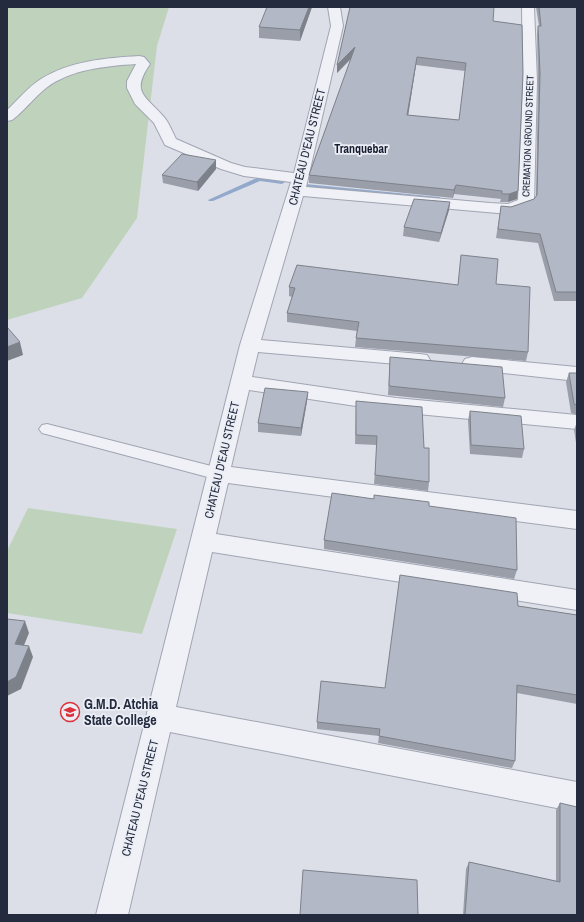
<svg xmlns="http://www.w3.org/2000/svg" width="584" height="922" font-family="'Archivo Narrow',sans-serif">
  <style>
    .green { fill: #bfd3bc }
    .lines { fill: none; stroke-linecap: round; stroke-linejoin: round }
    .stream { fill: #92a9cc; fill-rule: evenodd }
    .lane-casing { stroke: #a1a5b2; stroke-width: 2 }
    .street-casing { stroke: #a1a5b2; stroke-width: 2 }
    .lane { fill: #eff1f6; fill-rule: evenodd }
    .street { fill: #eff1f6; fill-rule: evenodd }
    .wall { fill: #999ea9; fill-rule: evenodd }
    .shaded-wall { fill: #7d818a }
    .building { fill: #b2b8c5; stroke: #7d818a; fill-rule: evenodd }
    .labels { text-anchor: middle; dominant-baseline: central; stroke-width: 3.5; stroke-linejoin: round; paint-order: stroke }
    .far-street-label { font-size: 10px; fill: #242b3f; stroke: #ebeef5 }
    .street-label { font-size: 12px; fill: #242b3f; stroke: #ebeef5 }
    .far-quarter-label { font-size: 12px; font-weight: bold; fill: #171d30; stroke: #ebeef5 }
    .near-poi-label { font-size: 14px; font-weight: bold; fill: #242b3f; stroke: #ebeef5; text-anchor: start }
  </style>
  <rect width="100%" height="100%" fill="#dcdfe8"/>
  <!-- green -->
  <g class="green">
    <polygon points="7,7 169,7 157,46 137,218 82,298 7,320"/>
    <polygon points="28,508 177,529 142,634 7,613 7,551"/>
  </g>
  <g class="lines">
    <!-- stream -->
    <g class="stream">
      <polygon points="259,177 282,180 285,182 282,184 260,181 213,201 209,201 208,200"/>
      <polygon points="305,184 439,197 442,199 439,201 303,187 303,185"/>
    </g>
    <!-- lane casing -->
    <g class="lane-casing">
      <polygon id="lane" points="47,424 219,468 225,470 227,474 225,478 219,480 42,433 39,429 42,425"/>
    </g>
    <!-- street casing -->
    <g class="street-casing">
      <g id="street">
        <path d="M 328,7 L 340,7 L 343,26 L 306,187 L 490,203 L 508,204 L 518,200 L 523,81 L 522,7 L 534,7 L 537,81 L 534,203 L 532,206 L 509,214 L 303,196 L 261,340 L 420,354 L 427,355 L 430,360 L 427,365 L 420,366 L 258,352 L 252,377 L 396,398 L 577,415 L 577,429 L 396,412 L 249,390 L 231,467 L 577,511 L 577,529 L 228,483 L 216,534 L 577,590 L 577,610 L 212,552 L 176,707 L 577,782 L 577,812 L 170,732 L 128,915 L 96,915 L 240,345 L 291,182 L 244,176 L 221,169 L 165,145 L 154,123 L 135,104 L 127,88 L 127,81 L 136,64 C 106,66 71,69 46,88 C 36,96 27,107 17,116 L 12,120 L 7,121 L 7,110 C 18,100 28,87 41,79 C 70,61 106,58 139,56 L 144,57 L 150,64 C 130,93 146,96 164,117 C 169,123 172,131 176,139 L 231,163 L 245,167 L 294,173 L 331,26 Z"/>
        <polygon points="472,357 577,367 577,381 465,369 462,364 465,359"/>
      </g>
    </g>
    <!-- lane -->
    <use href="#lane" class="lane"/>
    <!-- street -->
    <use href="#street" class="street"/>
  </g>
  <!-- wall -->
  <g class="wall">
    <polygon points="312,7 300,41 259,38 259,27"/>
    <path d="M 350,7 L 493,21 L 517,199 L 508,202 L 500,202 L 501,199 L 454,194 L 453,198 L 309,183 L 309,175 L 351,59 L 337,73 L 337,65 ZM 416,65 L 465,71 L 459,120 L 408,115 Z"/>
    <polygon points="536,7 577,7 577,301 554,301 538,243 496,238 501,206 511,207 534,199 536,197 538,81 537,34 538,26 539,26"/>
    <polygon points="216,169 198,191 163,183 162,175"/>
    <polygon points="450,202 449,210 439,242 403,236 404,227"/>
    <polygon points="461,255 496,284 528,352 526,361 355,347 356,338 357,331 287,322 287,313 292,297 289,296 289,287 458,285"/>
    <polygon points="390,357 505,398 503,407 388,395"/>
    <polygon points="569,373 577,373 577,415 571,413 566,382"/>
    <polygon points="308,392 307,401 301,436 258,432 258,423"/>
    <polygon points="356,401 424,448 429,482 428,491 374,484 377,445 355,444"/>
    <polygon points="470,411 524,449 522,458 470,454 468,420"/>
    <polygon points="577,422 577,449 574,430"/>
    <polygon points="429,506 517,570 514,579 324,549 324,540"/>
    <polygon points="518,606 577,615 577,704 517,693 515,761 512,768 378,743 379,736 317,729 317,722 385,688"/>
    <polygon points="560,803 577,915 463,915 466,869 469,862 556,881 556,810"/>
  </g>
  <!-- shaded-wall -->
  <g class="shaded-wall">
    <polygon points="309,7 312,7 300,41 300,30"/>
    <polygon points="355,47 354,55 337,73 337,65"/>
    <polygon points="417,57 416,65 407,123 407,115"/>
    <polygon points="216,160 216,169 198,191 197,182"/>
    <polygon points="456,185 454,194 453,198 454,190"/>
    <polygon points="518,191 517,199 508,202 509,194"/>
    <polygon points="450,202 449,210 439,242 441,233"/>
    <polygon points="20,342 23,355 7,361 7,347"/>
    <polygon points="308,392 307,401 301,436 301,428"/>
    <polygon points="25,621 29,633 20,655 15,644"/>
    <polygon points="29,646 33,657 21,689 7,696 7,682"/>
  </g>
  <!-- building -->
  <g class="building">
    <polygon points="267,7 309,7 300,30 259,27"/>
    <path d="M 350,7 L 494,7 L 493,21 L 522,25 L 523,73 L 518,191 L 509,194 L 502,194 L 502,191 L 456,185 L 454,190 L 309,175 L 355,47 L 337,65 ZM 417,57 L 466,63 L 459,120 L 407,115 Z"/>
    <polygon points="539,7 577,7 577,292 556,292 540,234 498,229 501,206 511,207 534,199 537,195 540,73 538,26 541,26"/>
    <polygon points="182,154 216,160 197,182 162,175"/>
    <polygon points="414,199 450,202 441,233 404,227"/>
    <polygon points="461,255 498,259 496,284 530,287 528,352 356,338 359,322 287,313 295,288 289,287 297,265 458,285"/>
    <polygon points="7,327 20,342 7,347"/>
    <polygon points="390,357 502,367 505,398 389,386"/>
    <polygon points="569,373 577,373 577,405 574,404"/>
    <polygon points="265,388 308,392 301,428 258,423"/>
    <polygon points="356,401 422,407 424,448 429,448 429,482 375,475 377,436 356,435"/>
    <polygon points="470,411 521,416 524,449 471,445"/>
    <polygon points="332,493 374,499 374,495 429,502 429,506 516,518 517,570 324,540"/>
    <polygon points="400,575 517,593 518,606 577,615 577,695 517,685 515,761 379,736 380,729 317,722 321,681 385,688"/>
    <polygon points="7,619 25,621 15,644 29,646 16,677 7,682"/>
    <polygon points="560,803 577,807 577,915 465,915 469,862 560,882"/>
    <polygon points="303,870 417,880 418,915 300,915"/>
  </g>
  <!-- icons -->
  <defs>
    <g id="school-ring" transform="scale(1)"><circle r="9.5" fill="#ebeef5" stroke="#dc313b" stroke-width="1.5"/><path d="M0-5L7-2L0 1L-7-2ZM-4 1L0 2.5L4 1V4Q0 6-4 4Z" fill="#dc313b"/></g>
  </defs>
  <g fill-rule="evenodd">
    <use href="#school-ring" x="70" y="712"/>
  </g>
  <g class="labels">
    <!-- far-street labels -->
    <g class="far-street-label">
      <text transform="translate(528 136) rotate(-88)">CREMATION GROUND STREET</text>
    </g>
    <!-- street labels -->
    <g class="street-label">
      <text transform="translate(307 147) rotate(-76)">CHATEAU D'EAU STREET</text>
      <text transform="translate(222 460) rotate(-77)">CHATEAU D'EAU STREET</text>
      <text transform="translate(140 798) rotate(-76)">CHATEAU D'EAU STREET</text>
    </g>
    <!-- far-quarter labels -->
    <g class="far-quarter-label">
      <text x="361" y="149">Tranquebar</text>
    </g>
    <!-- near-poi labels -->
    <g class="near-poi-label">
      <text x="84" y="704">G.M.D. Atchia<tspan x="84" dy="16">State College</tspan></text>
    </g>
  </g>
  <!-- border -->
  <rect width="584" height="922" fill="none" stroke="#242b3f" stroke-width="16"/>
</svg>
